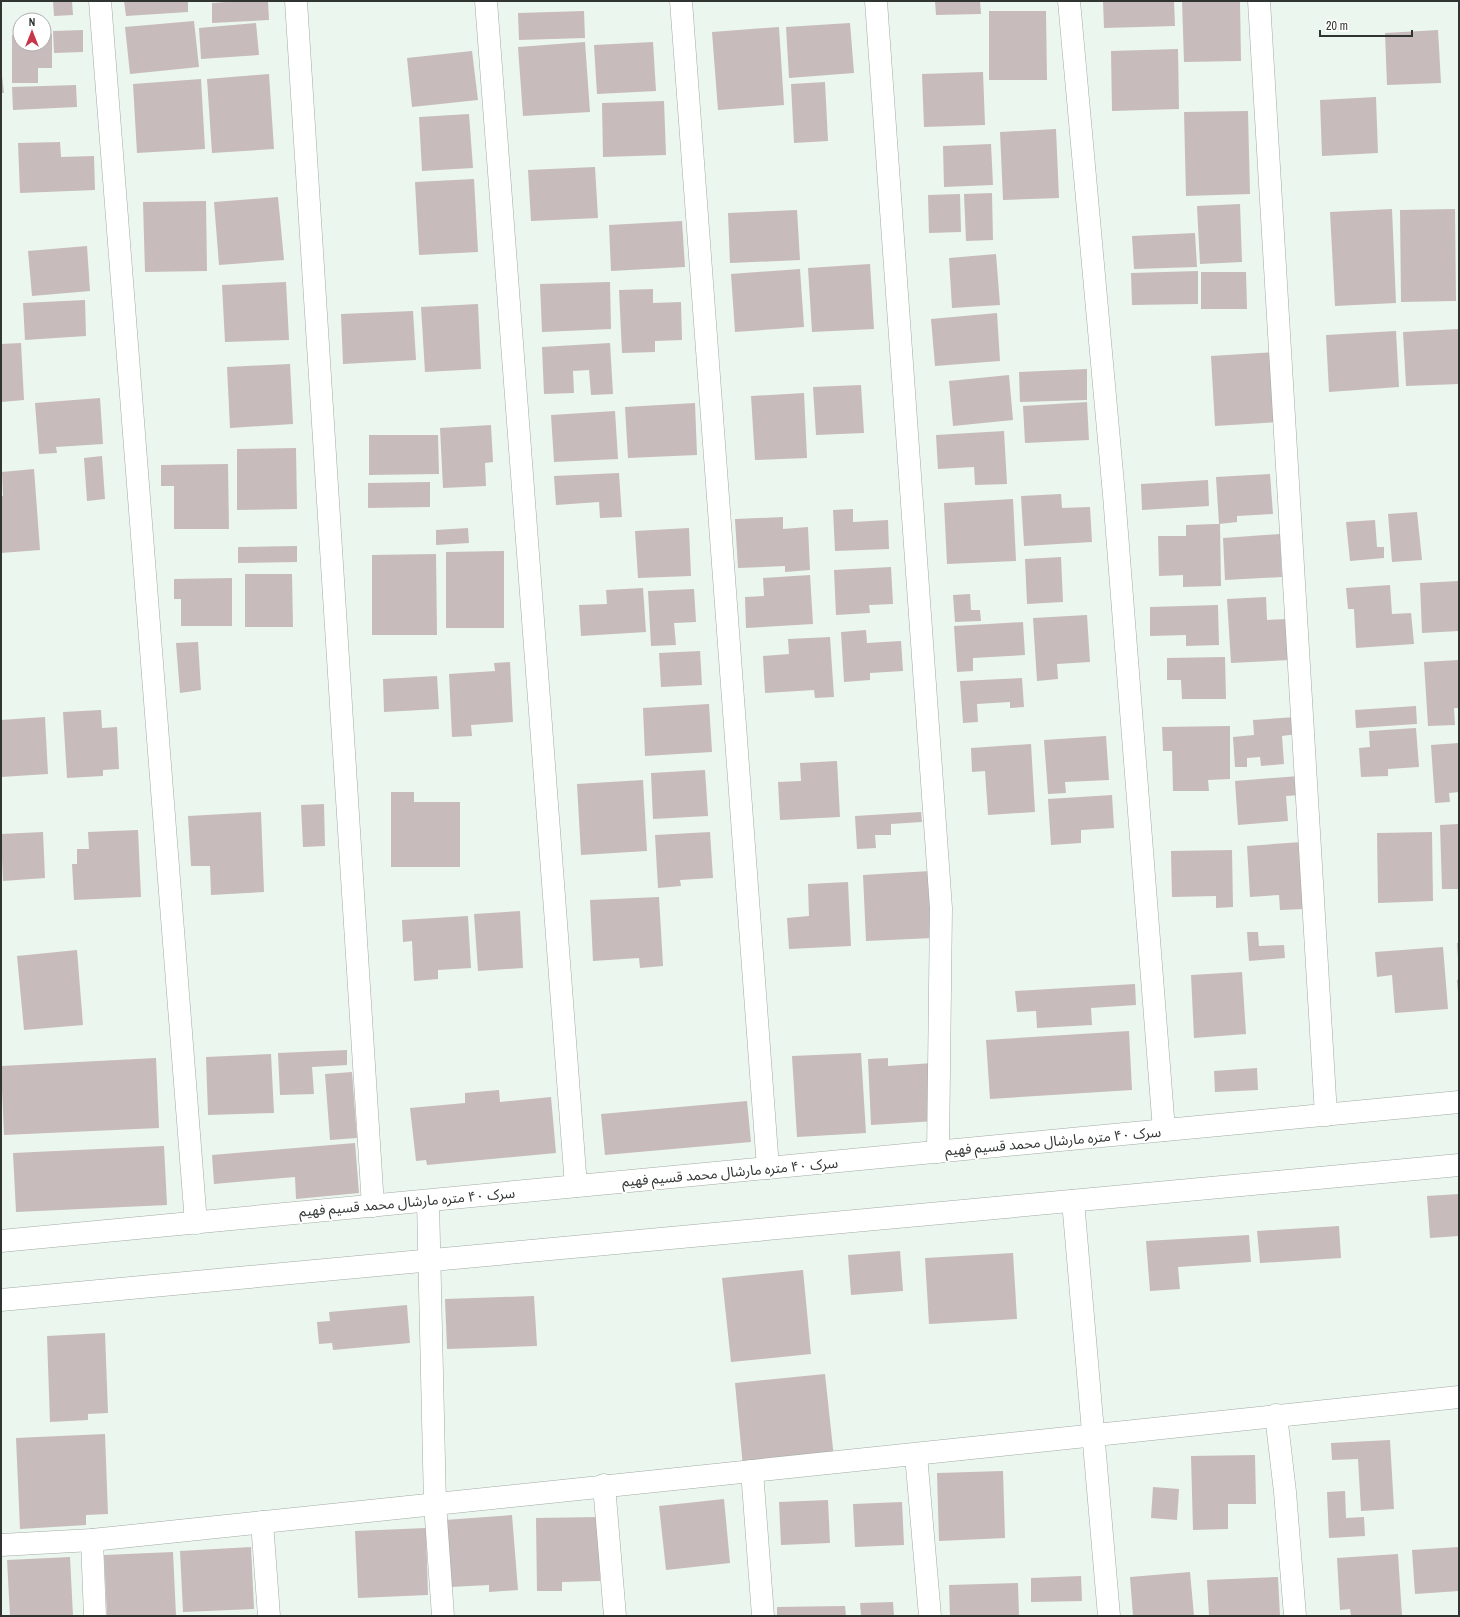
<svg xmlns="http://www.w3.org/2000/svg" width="1460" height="1617" font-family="'Archivo Narrow','Noto Sans Arabic',sans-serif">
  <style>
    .building { fill: #c8bbbb }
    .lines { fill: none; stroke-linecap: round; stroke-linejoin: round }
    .street-casing { stroke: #a1aba4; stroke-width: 23 }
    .secondary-casing { stroke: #a1aba4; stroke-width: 23 }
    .street { stroke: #fff; stroke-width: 22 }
    .secondary { stroke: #fff; stroke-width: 22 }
    .labels { text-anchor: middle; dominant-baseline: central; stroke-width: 4; stroke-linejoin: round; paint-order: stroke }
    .street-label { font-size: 14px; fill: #313532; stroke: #fff }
  </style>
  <rect width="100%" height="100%" fill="#ebf6ee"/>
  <!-- building -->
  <g class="building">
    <polygon points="53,1 72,1 73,15 54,16"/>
    <polygon points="124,1 188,1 188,12 126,16"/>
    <polygon points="241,1 268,1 269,20 212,23 212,3"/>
    <polygon points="935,1 980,1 981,14 936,15"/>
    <polygon points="1103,1 1174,1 1175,26 1104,28"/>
    <polygon points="1182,1 1240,1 1241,61 1184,62"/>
    <polygon points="584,11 585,38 519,40 518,13"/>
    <polygon points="989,11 1046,11 1047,80 989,80"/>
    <polygon points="194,21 199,67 130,74 125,27"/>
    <polygon points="256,23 259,55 201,59 199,28"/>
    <polygon points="850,23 854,73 789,78 786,27"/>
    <polygon points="779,27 784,105 718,110 712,32"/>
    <polygon points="83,30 83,52 54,53 53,31"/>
    <polygon points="1438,30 1441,83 1387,85 1385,33"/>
    <polygon points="44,34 52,34 52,68 38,68 38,83 12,83 12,35 20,35 20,44 44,44"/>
    <polygon points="585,42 590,112 523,116 518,47"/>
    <polygon points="653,42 656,91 597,94 594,45"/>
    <polygon points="1178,49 1179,109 1112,111 1111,51"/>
    <polygon points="472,51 478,100 412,107 407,58"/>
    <polygon points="1,67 4,93 1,93"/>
    <polygon points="983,72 985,125 924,127 922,74"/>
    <polygon points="269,74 274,149 212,153 207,79"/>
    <polygon points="201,79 205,149 137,153 133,84"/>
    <polygon points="825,82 828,141 794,143 791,84"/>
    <polygon points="76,85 77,107 13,110 12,87"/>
    <polygon points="1376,97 1378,153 1322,156 1320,100"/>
    <polygon points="664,101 666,155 603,157 602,103"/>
    <polygon points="1248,111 1250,194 1186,196 1184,112"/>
    <polygon points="469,114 473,168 422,171 419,117"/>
    <polygon points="1056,129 1059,198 1003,200 1000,132"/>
    <polygon points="60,142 61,157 94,156 95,190 20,193 18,143"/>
    <polygon points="991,144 993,185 944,187 943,146"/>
    <polygon points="595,167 598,218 531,221 528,170"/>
    <polygon points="474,179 478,252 419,255 415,182"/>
    <polygon points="992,193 993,240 966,241 964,194"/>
    <polygon points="960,194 961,232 929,233 928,195"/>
    <polygon points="278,197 284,260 219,265 214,202"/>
    <polygon points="206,201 207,271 145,272 143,202"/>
    <polygon points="1240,204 1242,262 1200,264 1197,206"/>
    <polygon points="1392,209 1396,303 1335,306 1330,212"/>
    <polygon points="1455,209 1456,301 1401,302 1400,210"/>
    <polygon points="797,210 800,260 730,263 728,213"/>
    <polygon points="682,221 685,267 611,271 609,225"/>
    <polygon points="1195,233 1197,267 1134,269 1132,236"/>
    <polygon points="87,246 90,291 32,296 28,251"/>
    <polygon points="996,254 1000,305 952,308 949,258"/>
    <polygon points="870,264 874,329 812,332 808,268"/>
    <polygon points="800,269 804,327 735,332 731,274"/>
    <polygon points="1198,271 1198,304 1132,305 1131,273"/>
    <polygon points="1201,272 1246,272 1247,309 1201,309"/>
    <polygon points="286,282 289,340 225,342 222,285"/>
    <polygon points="610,282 611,329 542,332 540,284"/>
    <polygon points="653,289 653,303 681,302 682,340 655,341 655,352 622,353 619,290"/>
    <polygon points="85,300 86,336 25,340 23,303"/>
    <polygon points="478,304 481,369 425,372 421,307"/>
    <polygon points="413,311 416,360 343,364 341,314"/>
    <polygon points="997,313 1000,361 935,366 931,319"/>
    <polygon points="1459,329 1459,384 1406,386 1403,332"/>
    <polygon points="1396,331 1399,387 1329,392 1326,335"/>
    <polygon points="21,343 24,400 1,402 1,344"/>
    <polygon points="610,343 613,394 591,395 589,370 573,371 574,393 544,394 542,347"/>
    <polygon points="1274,352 1278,422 1215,426 1211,356"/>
    <polygon points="290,364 293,424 230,428 227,367"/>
    <polygon points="1087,369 1087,400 1020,402 1019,372"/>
    <polygon points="1009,375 1013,420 953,426 949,381"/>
    <polygon points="861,385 864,433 816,435 813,387"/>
    <polygon points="804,393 807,458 755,460 751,396"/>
    <polygon points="100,398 103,444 56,447 57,453 39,454 35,403"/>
    <polygon points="1087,402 1089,440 1025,443 1023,406"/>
    <polygon points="695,403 697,455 628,458 625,407"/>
    <polygon points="615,411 618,459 554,462 551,415"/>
    <polygon points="491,425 493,462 485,463 486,486 443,488 440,428"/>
    <polygon points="1004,431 1007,484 975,485 974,467 938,469 936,435"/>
    <polygon points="369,435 438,435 439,474 369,475"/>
    <polygon points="296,448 297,509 237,510 237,449"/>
    <polygon points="102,456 105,499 87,501 84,458"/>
    <polygon points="228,464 229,529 174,529 174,486 161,486 161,465"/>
    <polygon points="34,469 40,550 1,553 1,496 3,496 2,472"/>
    <polygon points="619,473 622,517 600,518 599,502 556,505 554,476"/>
    <polygon points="1270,474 1273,514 1237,516 1237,522 1219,524 1216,477"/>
    <polygon points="1208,480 1209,506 1142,510 1141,484"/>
    <polygon points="430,482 430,507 368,508 368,483"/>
    <polygon points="1061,494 1062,508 1090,507 1092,542 1024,546 1021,496"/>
    <polygon points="1013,499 1016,561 947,564 944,503"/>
    <polygon points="853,509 853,522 888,520 889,549 835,551 833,510"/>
    <polygon points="1417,512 1422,560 1392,562 1388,514"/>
    <polygon points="783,517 783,529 808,527 810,570 785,572 785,566 738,568 735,519"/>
    <polygon points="1375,520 1377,547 1384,547 1384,558 1350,561 1346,522"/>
    <polygon points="1215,524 1220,524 1221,586 1183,587 1183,575 1159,576 1158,536 1186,536 1186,525"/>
    <polygon points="468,528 469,543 436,545 436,530"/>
    <polygon points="689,528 691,576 638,578 635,531"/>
    <polygon points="1280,534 1282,577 1225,580 1223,538"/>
    <polygon points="297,546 297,562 238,563 238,547"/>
    <polygon points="504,551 504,628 446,628 446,552"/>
    <polygon points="436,554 437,635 372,635 372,555"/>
    <polygon points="1061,557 1063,602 1027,604 1025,559"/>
    <polygon points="891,567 893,604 869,605 870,613 836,615 834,570"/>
    <polygon points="245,574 292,574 293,627 245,627"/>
    <polygon points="810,575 813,624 746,628 745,597 764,596 763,578"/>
    <polygon points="232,578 232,626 181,626 181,599 174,599 174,579"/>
    <polygon points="1459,581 1459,631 1422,633 1420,583"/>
    <polygon points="1390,585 1392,614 1411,613 1414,644 1356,648 1354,609 1348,609 1346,588"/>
    <polygon points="643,588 646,632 581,636 579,605 607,604 606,590"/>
    <polygon points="694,589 696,622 674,623 676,645 651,646 648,591"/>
    <polygon points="970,594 971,610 980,610 981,621 955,622 953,595"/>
    <polygon points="1266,597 1267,620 1288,619 1290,660 1231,663 1227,599"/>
    <polygon points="1218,605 1219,645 1186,646 1186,635 1150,636 1150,607"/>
    <polygon points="1087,615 1090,662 1057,664 1058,679 1037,681 1033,618"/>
    <polygon points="1023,622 1025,655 973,658 973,671 957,672 954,626"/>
    <polygon points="866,630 867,643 901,641 903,671 870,673 870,680 844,682 841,632"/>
    <polygon points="830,637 834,697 815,698 814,690 765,693 763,656 789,654 788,639"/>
    <polygon points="198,642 201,690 180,693 176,643"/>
    <polygon points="700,651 702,685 661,687 659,653"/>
    <polygon points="1225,657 1226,699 1182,699 1181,680 1167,680 1167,658"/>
    <polygon points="1459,660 1459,708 1454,708 1455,725 1428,726 1424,662"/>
    <polygon points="510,662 513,722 471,725 472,736 452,737 449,674 495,671 494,663"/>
    <polygon points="437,676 439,709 384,712 383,679"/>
    <polygon points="1022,678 1024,707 1010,708 1010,702 977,704 978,722 963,723 960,681"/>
    <polygon points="709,704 712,752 645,756 643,708"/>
    <polygon points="1416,706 1417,724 1356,728 1355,710"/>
    <polygon points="101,710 102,728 117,727 119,769 103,770 103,776 67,778 63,712"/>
    <polygon points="45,717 48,774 1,777 1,720"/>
    <polygon points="1296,717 1297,734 1282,736 1284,764 1261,766 1260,757 1247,758 1247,767 1235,767 1233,737 1254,735 1253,720"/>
    <polygon points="1230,726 1230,779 1208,780 1209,791 1173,791 1172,751 1163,751 1162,727"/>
    <polygon points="1416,728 1419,767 1388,769 1388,776 1361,777 1359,748 1370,747 1369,731"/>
    <polygon points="1106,736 1109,780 1065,782 1066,793 1048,794 1044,740"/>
    <polygon points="1459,743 1459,792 1449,793 1450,802 1435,803 1431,745"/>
    <polygon points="1031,744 1035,812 988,815 985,771 972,772 971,748"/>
    <polygon points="837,761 840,817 780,820 778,782 801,781 800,763"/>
    <polygon points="705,770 708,816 653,819 651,773"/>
    <polygon points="1299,776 1301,795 1286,796 1288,821 1238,825 1235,781"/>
    <polygon points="643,780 647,851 581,855 577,784"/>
    <polygon points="391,792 414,792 414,802 460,802 460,867 391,867"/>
    <polygon points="1112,795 1114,828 1081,830 1081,843 1051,845 1048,799"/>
    <polygon points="324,804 325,846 303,847 301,805"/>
    <polygon points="261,812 264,892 211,895 210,866 191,866 188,816"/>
    <polygon points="921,812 922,822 891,824 891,835 875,835 876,848 857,849 855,816"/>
    <polygon points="1459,824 1459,889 1442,889 1440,825"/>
    <polygon points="138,830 141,897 74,900 72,864 77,864 77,849 89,849 88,832"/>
    <polygon points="43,832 45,878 3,881 1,834"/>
    <polygon points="710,832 713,878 680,880 681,886 658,888 655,835"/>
    <polygon points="1432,832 1433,901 1378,903 1377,833"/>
    <polygon points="1301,842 1305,909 1280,910 1279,895 1250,897 1247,846"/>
    <polygon points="1232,850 1233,907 1216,908 1216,896 1172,897 1171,851"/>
    <polygon points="930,871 933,938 866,941 863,875"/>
    <polygon points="848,882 851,946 789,949 787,918 809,916 808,884"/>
    <polygon points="659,897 663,966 640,968 639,958 593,961 590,900"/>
    <polygon points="520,911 523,968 478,971 474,914"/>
    <polygon points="468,916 471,968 438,970 438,979 414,981 412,941 403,942 402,920"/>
    <polygon points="1247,932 1258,932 1259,946 1284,945 1285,958 1249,961"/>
    <polygon points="1457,943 1459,943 1459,959 1458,959"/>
    <polygon points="1443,947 1448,1009 1395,1013 1392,975 1377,977 1375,952"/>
    <polygon points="77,950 83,1025 24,1030 17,956"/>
    <polygon points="1242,972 1246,1034 1194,1038 1191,975"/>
    <polygon points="1459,979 1459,993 1458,993 1457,980"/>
    <polygon points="1135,984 1136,1005 1091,1008 1092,1025 1037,1028 1036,1011 1017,1012 1015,991"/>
    <polygon points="1129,1031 1132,1090 990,1099 986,1040"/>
    <polygon points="347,1050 347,1065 312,1067 314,1094 280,1095 278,1053"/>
    <polygon points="861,1053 866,1133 797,1137 792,1056"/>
    <polygon points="271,1054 274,1113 208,1115 206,1057"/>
    <polygon points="156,1058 159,1128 4,1135 1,1066"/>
    <polygon points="888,1058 888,1066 933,1063 936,1121 871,1125 868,1059"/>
    <polygon points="1257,1068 1258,1090 1215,1092 1214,1071"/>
    <polygon points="352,1072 357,1138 330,1140 325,1074"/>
    <polygon points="499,1090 500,1102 551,1097 556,1153 427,1165 426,1160 416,1161 410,1108 465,1103 465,1093"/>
    <polygon points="747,1101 751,1142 605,1155 601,1114"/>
    <polygon points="355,1143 359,1193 296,1199 295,1177 214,1184 212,1155"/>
    <polygon points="164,1146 167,1205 16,1212 13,1153"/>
    <polygon points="1459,1194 1459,1236 1430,1238 1427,1196"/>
    <polygon points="1339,1226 1341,1258 1260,1263 1257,1231"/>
    <polygon points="1249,1235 1251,1262 1178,1267 1180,1289 1150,1291 1146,1241"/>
    <polygon points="900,1251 903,1291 851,1295 848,1255"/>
    <polygon points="1013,1253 1017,1319 929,1324 925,1258"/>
    <polygon points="803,1270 811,1354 731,1362 722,1278"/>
    <polygon points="534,1296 537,1346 447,1349 445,1299"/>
    <polygon points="407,1305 410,1343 333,1350 332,1343 319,1344 317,1322 330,1321 329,1312"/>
    <polygon points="105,1333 108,1413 88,1414 88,1420 50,1422 47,1336"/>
    <polygon points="825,1374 834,1458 743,1467 735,1383"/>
    <polygon points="105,1434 108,1514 86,1515 86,1525 20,1529 16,1438"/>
    <polygon points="1390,1440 1394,1509 1361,1511 1358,1459 1332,1460 1331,1443"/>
    <polygon points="1255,1455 1256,1504 1228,1504 1228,1529 1193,1530 1191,1456"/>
    <polygon points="1003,1471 1005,1538 939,1541 937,1473"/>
    <polygon points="1153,1487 1179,1489 1177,1520 1151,1518"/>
    <polygon points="1345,1491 1346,1518 1364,1517 1365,1536 1329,1538 1327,1492"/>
    <polygon points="724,1499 730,1563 666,1570 659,1506"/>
    <polygon points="828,1500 830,1543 781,1545 779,1502"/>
    <polygon points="902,1502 904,1545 855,1547 853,1504"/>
    <polygon points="512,1515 518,1590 489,1592 489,1585 450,1587 445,1520"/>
    <polygon points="599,1517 600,1581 562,1582 562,1591 537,1591 536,1518"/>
    <polygon points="426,1528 428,1595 358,1598 355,1531"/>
    <polygon points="251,1547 254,1609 183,1612 180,1551"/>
    <polygon points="1459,1547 1459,1591 1415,1594 1412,1550"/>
    <polygon points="173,1552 176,1616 107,1616 104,1555"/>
    <polygon points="1398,1554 1402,1616 1351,1616 1350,1609 1340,1610 1337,1558"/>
    <polygon points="70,1557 73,1616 10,1616 7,1560"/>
    <polygon points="1190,1572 1194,1616 1133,1616 1130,1577"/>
    <polygon points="1081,1576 1082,1601 1031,1602 1031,1578"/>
    <polygon points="1278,1577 1280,1616 1209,1616 1207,1580"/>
    <polygon points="1018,1583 1019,1616 950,1616 949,1585"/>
    <polygon points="893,1602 894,1616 861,1616 860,1603"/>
    <polygon points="845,1606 846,1616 777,1616 777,1607"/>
  </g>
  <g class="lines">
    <!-- street casing -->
    <g class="street-casing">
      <g id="street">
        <polyline points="100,1 196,1223"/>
        <polyline points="296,1 373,1206"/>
        <polyline points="486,1 576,1186"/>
        <polyline points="681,1 768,1168"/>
        <polyline points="876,1 941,908 938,1152"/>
        <polyline points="1069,1 1114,495 1164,1130"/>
        <polyline points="1259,1 1326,1115"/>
        <polyline points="428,1201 435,1504 443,1616"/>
        <polyline points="1073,1201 1109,1616"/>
        <polyline points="1276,1415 1285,1492 1295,1616"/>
        <polyline points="916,1455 930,1616"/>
        <polyline points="752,1471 763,1616"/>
        <polyline points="604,1485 615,1616"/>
        <polyline points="262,1522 269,1616"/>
        <polyline points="92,1540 95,1616"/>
        <polyline points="1,1545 92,1540 1459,1397"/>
      </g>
    </g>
    <!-- secondary casing -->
    <g class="secondary-casing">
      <g id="secondary">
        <polyline points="1,1241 1459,1102"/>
        <polyline points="1,1300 1459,1165"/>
      </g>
    </g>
    <!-- street -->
    <use href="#street" class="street"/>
    <!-- secondary -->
    <use href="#secondary" class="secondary"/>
  </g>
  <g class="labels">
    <!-- street labels -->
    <g class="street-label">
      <text transform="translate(1053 1141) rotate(-5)">سرک ۴۰ متره مارشال محمد قسیم فهیم</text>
      <text transform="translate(730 1172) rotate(-5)">سرک ۴۰ متره مارشال محمد قسیم فهیم</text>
      <text transform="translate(407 1202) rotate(-5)">سرک ۴۰ متره مارشال محمد قسیم فهیم</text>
    </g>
  </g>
  <!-- border -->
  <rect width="1460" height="1617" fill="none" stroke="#313532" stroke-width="4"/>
  <!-- north arrow -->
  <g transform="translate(32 32)"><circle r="19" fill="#ffffff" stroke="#adaead"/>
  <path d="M0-3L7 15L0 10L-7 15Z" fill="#c83749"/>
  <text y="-6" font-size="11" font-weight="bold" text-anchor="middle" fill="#313532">N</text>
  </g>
  <!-- scale -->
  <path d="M1320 30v6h92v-6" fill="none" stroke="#313532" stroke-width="2"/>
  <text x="1326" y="30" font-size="12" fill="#313532" stroke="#ffffff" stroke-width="3" paint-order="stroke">20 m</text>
</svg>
